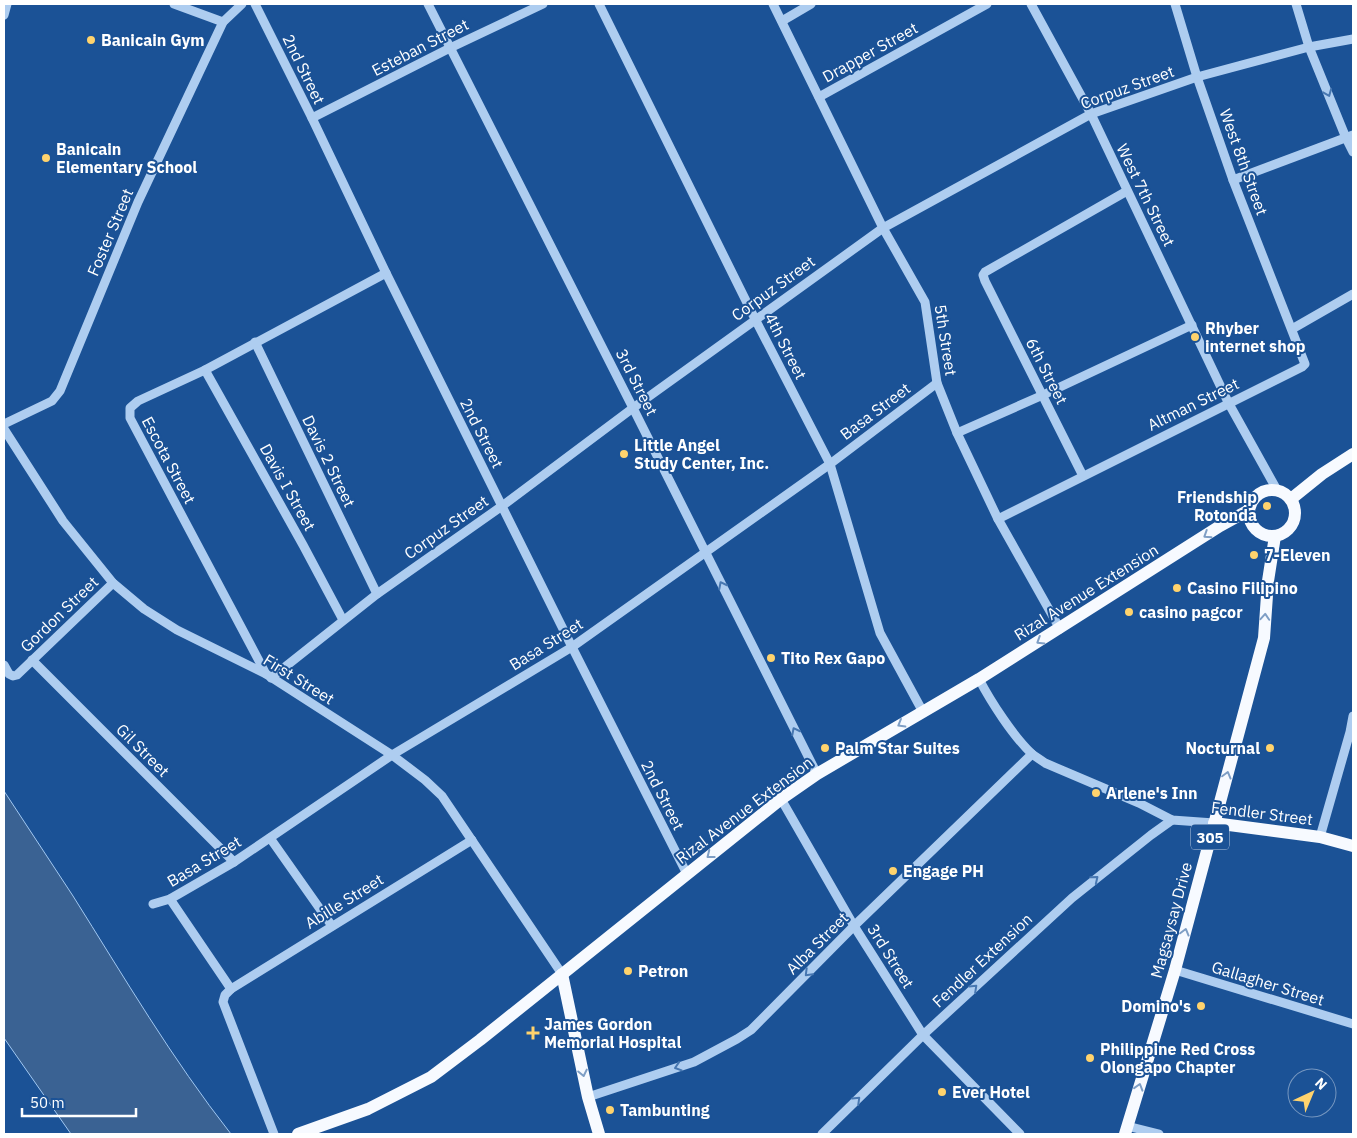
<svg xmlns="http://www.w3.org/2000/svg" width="1357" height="1138" font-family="'IBM Plex Sans',sans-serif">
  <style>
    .water { fill: #3a6293; stroke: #a1c8f2 }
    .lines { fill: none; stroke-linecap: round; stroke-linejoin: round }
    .minor { stroke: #aecdf0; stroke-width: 9 }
    .major { stroke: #f7faff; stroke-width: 12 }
    .oneway { stroke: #4777b1 }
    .oneway2 { stroke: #7e9ec5 }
    .poi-dot { fill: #ffd36d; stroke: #1b5296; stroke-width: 2 }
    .labels { text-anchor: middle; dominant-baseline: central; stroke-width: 4; stroke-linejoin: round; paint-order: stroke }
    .shield { fill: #1b5296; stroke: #bbcbe0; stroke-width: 1 }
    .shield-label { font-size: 15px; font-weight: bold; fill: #fff }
    .poi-label { font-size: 16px; font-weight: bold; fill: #fff; stroke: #1b5296; text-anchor: start }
    .street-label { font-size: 16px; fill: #fff; stroke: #1b5296 }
  </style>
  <rect width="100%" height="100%" fill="#1b5296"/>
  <!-- water -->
  <path class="water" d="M 4,791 C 27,826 50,861 73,896 C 124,977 172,1059 231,1134 L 71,1134 L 4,1038 Z"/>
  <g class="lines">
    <!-- minor -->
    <g class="minor">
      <polyline points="174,4 223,22"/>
      <polyline points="255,4 312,118 386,273 572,647 687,874"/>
      <polyline points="428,4 633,408 817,774"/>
      <polyline points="599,4 755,319 830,464 880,633 923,712"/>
      <polyline points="773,4 883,228 925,302 937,383 957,433 998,519 1060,629"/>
      <polyline points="1031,4 1091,114 1228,402 1277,490"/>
      <polyline points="1296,4 1309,47 1346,138 1353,152"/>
      <polyline points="4,15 7,4"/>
      <polyline points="782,21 811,4"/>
      <polyline points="819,97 987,4"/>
      <polyline points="312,118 450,48 543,4"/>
      <polyline points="1233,180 1353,135"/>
      <polyline points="1292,329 1353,294"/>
      <polyline points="255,342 377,594"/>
      <polyline points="205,370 303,545 343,620"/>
      <polyline points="4,424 52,401 60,391 138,202 223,22 242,4"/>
      <polyline points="4,429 63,521 113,583 144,609 177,630 266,674 392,755 425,780 442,796 562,974"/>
      <polyline points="957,433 1043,395 1192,325"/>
      <polyline points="1083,476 985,281 983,275 985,272 1127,191"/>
      <polyline points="998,519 1302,367 1305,364 1233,180 1197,77 1175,4"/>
      <polyline points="32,660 234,862"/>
      <polyline points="4,665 9,674 13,676 17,675 113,583"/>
      <polyline points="266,674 130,418 130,408 138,401 205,370 386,273"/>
      <polyline points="271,678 377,594 502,506 633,408 883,228 1091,114 1197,77 1309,47 1353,39"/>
      <path d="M 979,679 C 991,702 1013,736 1032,754 C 1036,757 1041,760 1045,763 L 1139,803 L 1172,820 L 1214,823"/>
      <polyline points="781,799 854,926 923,1035 1020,1134"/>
      <polyline points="1320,837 1350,732 1353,716"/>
      <polyline points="270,838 332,926"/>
      <polyline points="170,899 231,989"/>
      <polyline points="153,904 170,899 234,862 392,755 572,647 830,464 937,383"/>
      <polyline points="1175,970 1353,1024"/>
      <polyline points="588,1097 694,1062 737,1039 751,1030 854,926 1032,754"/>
      <polyline points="1127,1126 1159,1134"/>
      <polyline points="274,1134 223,1002 225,995 231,989 472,840"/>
      <polyline points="822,1134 923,1035 1072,898 1151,835 1172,820"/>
    </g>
    <!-- major -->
    <g class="major">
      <circle cx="1272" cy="513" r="23"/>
      <polyline points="1291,499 1322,474 1353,454"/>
      <polyline points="1214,823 1320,837 1353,846"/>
      <polyline points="562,974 588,1097 599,1134"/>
      <polyline points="298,1134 368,1109 431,1077 480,1040 781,799 817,774 979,679 1220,526 1249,510"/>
      <polyline points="1125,1134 1175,970 1264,638 1268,581 1275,536"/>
    </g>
  </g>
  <!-- one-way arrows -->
  <defs><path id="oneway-chevron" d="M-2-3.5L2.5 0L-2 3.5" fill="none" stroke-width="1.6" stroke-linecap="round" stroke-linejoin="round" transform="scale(1.25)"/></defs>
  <g class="oneway">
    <use href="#oneway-chevron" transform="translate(1328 93) rotate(68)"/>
    <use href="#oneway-chevron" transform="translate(722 585) rotate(-117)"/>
    <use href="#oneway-chevron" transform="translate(795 731) rotate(-117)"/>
    <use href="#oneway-chevron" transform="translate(1095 879) rotate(-39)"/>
    <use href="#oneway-chevron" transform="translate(808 973) rotate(135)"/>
    <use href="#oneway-chevron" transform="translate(974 988) rotate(-43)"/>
    <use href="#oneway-chevron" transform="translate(678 1067) rotate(162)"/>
    <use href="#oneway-chevron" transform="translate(857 1100) rotate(-44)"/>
  </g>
  <g class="oneway2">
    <use href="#oneway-chevron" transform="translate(1207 535) rotate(147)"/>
    <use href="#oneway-chevron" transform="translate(1265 617) rotate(-86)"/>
    <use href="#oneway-chevron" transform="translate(1040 641) rotate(148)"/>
    <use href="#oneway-chevron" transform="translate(901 724) rotate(150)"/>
    <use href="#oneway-chevron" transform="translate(1227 775) rotate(-75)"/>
    <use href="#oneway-chevron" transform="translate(710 855) rotate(142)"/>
    <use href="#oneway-chevron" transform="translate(1185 932) rotate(-75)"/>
    <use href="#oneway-chevron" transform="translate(583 1073) rotate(78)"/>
    <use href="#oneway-chevron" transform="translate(1139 1087) rotate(-73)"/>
  </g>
  <!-- markers -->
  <g class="poi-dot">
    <circle cx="91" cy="40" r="5"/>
    <circle cx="46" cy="158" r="5"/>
    <circle cx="1195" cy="337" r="5"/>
    <circle cx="624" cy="454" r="5"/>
    <circle cx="1267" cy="506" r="5"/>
    <circle cx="1254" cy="555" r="5"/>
    <circle cx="1177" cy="588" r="5"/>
    <circle cx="1129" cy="612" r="5"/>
    <circle cx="771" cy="658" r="5"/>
    <circle cx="825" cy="748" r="5"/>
    <circle cx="1270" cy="748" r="5"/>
    <circle cx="1096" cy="793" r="5"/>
    <circle cx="893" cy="871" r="5"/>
    <circle cx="628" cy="971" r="5"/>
    <circle cx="1201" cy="1006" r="5"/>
    <path d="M530.5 1025.5h5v5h5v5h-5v5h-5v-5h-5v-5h5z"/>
    <circle cx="1090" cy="1058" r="5"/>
    <circle cx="942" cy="1092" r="5"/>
    <circle cx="610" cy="1110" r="5"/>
  </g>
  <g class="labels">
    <!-- shield labels -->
    <rect class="shield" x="1191" y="824.5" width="38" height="25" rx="4"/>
    <g class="shield-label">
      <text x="1210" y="837">305</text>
    </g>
    <!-- poi labels -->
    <g class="poi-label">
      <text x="101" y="40">Banicain Gym</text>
      <text x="56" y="149">Banicain<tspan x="56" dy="18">Elementary School</tspan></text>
      <text x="1205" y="328">Rhyber<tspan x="1205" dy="18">internet shop</tspan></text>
      <text x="634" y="445">Little Angel<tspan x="634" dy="18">Study Center, Inc.</tspan></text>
      <text x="1257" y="497" text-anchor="end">Friendship<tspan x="1257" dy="18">Rotonda</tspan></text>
      <text x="1264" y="555">7-Eleven</text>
      <text x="1187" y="588">Casino Filipino</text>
      <text x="1139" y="612">casino pagcor</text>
      <text x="781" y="658">Tito Rex Gapo</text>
      <text x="835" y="748">Palm Star Suites</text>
      <text x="1260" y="748" text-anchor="end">Nocturnal</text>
      <text x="1106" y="793">Arlene's Inn</text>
      <text x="903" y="871">Engage PH</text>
      <text x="638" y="971">Petron</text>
      <text x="1191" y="1006" text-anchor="end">Domino's</text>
      <text x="544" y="1024">James Gordon<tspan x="544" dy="18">Memorial Hospital</tspan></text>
      <text x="1100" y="1049">Philippine Red Cross<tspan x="1100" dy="18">Olongapo Chapter</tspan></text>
      <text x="952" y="1092">Ever Hotel</text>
      <text x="620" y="1110">Tambunting</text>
    </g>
    <!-- street labels -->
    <g class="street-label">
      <text transform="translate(420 47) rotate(-27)">Esteban Street</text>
      <text transform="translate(870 52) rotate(-29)">Drapper Street</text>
      <text transform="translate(304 69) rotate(64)">2nd Street</text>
      <text transform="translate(1127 87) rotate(-20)">Corpuz Street</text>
      <text transform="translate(1244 162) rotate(70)">West 8th Street</text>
      <text transform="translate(1146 195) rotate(64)">West 7th Street</text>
      <text transform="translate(110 232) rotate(-67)">Foster Street</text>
      <text transform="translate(773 288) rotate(-36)">Corpuz Street</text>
      <text transform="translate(946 340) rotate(81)">5th Street</text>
      <text transform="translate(786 346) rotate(63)">4th Street</text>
      <text transform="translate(1047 371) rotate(63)">6th Street</text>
      <text transform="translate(637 382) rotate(63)">3rd Street</text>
      <text transform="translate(1193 404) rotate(-26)">Altman Street</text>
      <text transform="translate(875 411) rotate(-37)">Basa Street</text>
      <text transform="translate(482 433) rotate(63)">2nd Street</text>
      <text transform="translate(169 460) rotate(62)">Escota Street</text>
      <text transform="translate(329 461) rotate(64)">Davis 2 Street</text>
      <text transform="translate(288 487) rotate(61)">Davis I Street</text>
      <text transform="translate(446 527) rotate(-35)">Corpuz Street</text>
      <text transform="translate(1086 592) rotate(-32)">Rizal Avenue Extension</text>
      <text transform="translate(59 614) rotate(-44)">Gordon Street</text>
      <text transform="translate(546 644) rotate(-32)">Basa Street</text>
      <text transform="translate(299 679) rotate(32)">First Street</text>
      <text transform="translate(143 750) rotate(45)">Gil Street</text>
      <text transform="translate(663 795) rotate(63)">2nd Street</text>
      <text transform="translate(744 810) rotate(-37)">Rizal Avenue Extension</text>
      <text transform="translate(1262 813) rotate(7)">Fendler Street</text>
      <text transform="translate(204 861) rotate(-31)">Basa Street</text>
      <text transform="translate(344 901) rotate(-32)">Abille Street</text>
      <text transform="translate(1171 920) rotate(-75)">Magsaysay Drive</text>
      <text transform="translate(817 943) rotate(-45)">Alba Street</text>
      <text transform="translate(891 956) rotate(58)">3rd Street</text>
      <text transform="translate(982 960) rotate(-43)">Fendler Extension</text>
      <text transform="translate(1268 983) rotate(17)">Gallagher Street</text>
    </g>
  </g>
  <!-- border -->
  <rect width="1357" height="1138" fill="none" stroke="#ffffff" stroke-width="10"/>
  <!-- north arrow -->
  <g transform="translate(1312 1093) rotate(44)"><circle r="24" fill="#1b5296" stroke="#7697c0"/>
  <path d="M0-4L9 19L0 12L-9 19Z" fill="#ffd36d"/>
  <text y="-8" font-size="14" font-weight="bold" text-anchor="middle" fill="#ffffff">N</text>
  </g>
  <!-- scale -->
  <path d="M22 1108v8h114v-8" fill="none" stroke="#ffffff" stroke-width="2.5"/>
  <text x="30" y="1108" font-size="15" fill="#ffffff" stroke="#1b5296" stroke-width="4" paint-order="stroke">50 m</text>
</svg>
